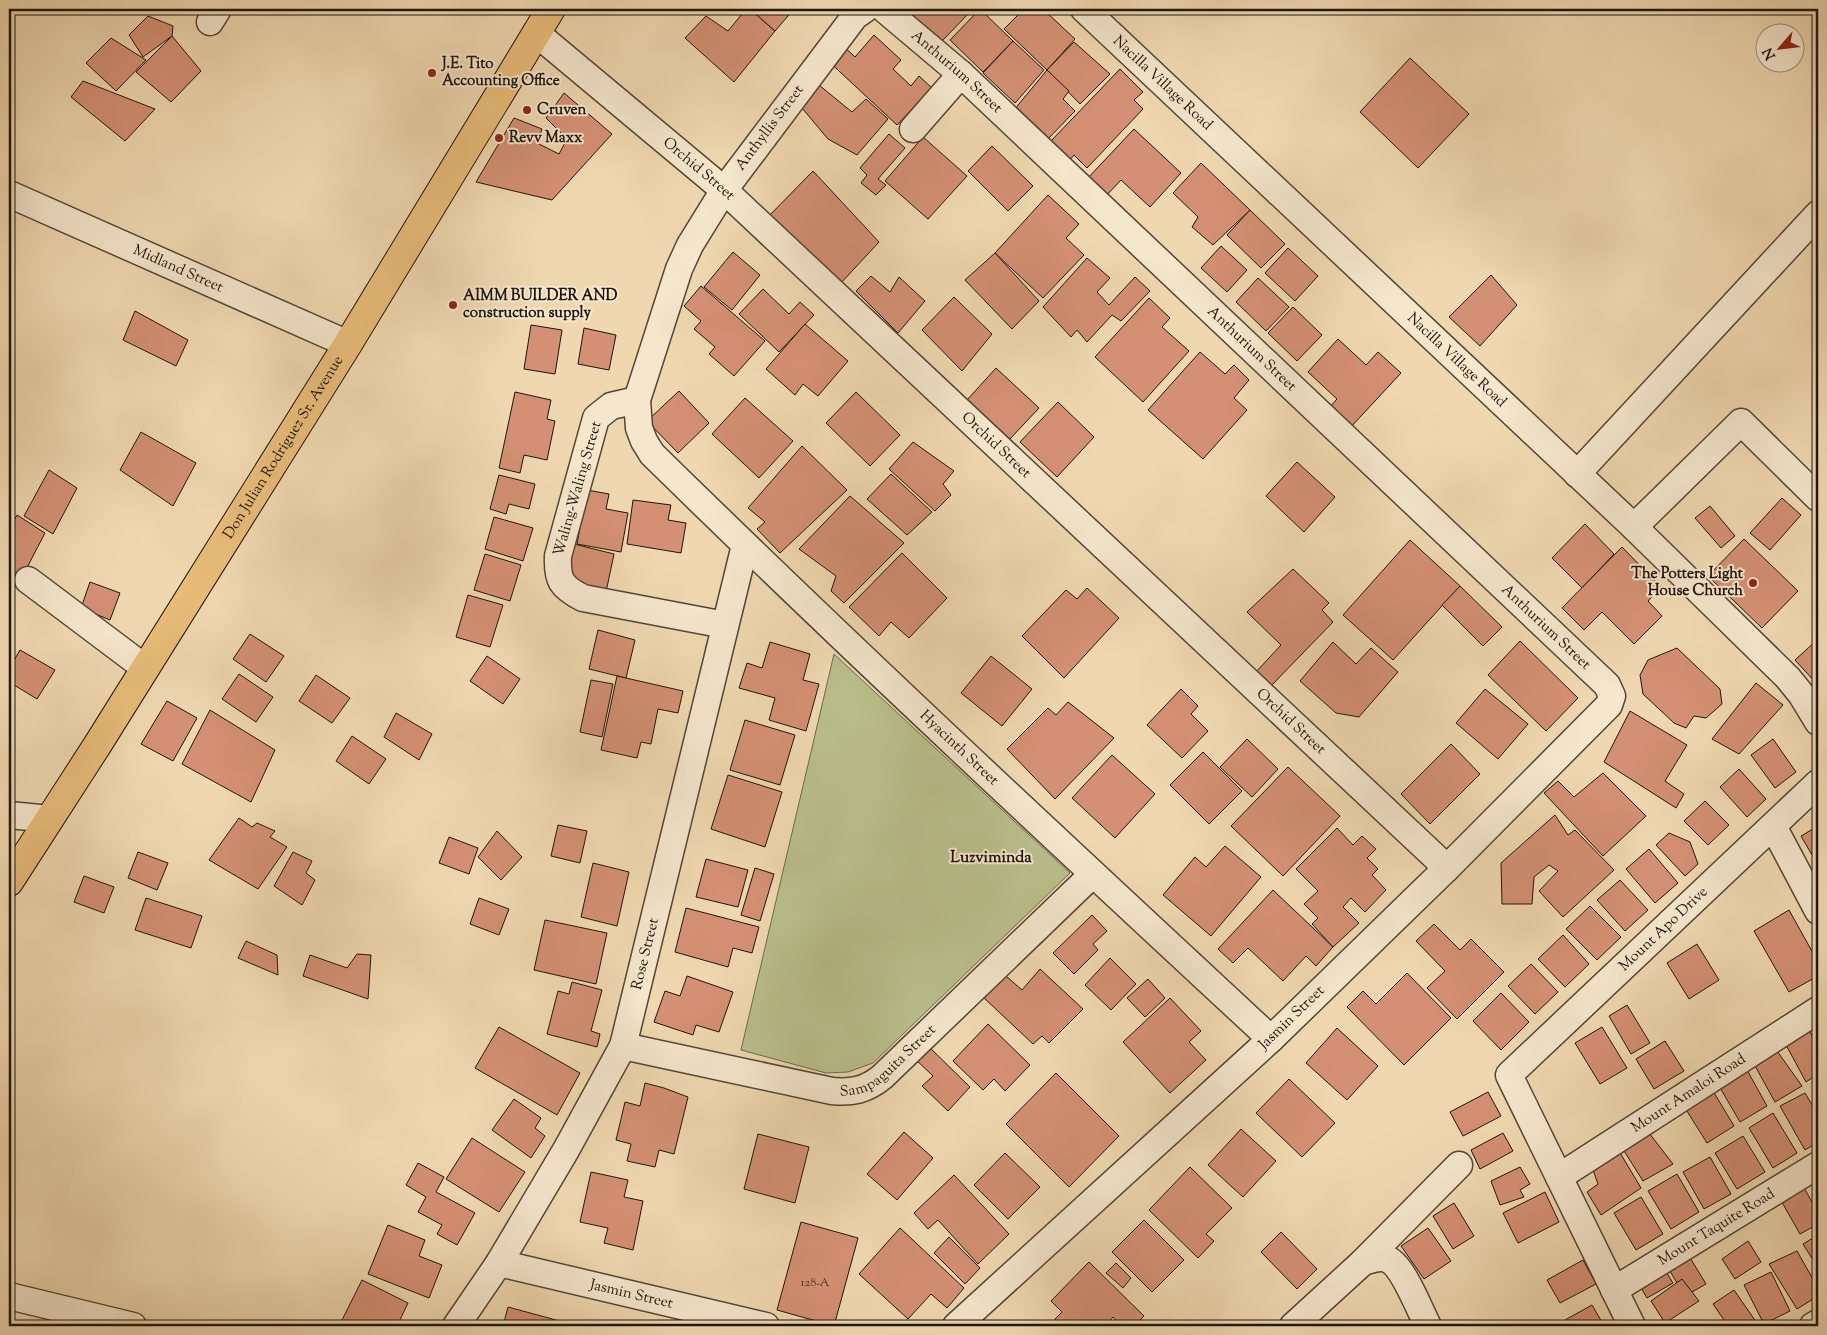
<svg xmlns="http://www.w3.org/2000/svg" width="1827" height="1335" font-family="'Sorts Mill Goudy',serif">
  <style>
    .green { fill: #b9bf8c; stroke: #6c6a4c }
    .building { fill: #d49074; stroke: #1f150d }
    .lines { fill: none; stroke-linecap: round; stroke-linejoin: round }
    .street-casing { stroke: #534636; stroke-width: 29 }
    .primary-casing { stroke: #1f150d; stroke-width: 30 }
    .street { stroke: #f5e6cc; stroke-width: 26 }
    .primary { stroke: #e8bc78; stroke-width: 28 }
    .poi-dot { fill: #8f2418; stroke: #f5e6cc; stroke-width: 2 }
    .labels { text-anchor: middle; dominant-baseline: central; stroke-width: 4; stroke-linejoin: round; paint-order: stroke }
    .number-label { font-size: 12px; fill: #4c3427 }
    .poi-label { font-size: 15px; font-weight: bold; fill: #1f150d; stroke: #f5e6cc; text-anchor: start }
    .street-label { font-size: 15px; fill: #1f150d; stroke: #f5e6cc }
    .neighbourhood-label { font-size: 16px; font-weight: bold; fill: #1f150d; stroke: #f5e6cc }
  </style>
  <rect width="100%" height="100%" fill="#efd8b0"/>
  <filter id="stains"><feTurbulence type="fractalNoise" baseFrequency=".004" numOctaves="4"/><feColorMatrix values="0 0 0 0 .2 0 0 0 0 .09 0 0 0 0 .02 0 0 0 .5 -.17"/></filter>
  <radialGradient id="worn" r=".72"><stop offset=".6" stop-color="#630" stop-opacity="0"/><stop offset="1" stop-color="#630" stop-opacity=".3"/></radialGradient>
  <!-- green -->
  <polygon class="green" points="834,654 1070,873 873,1063 848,1072 826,1073 741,1050"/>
  <!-- building -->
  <g class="building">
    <polygon points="746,9 750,9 775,31 734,82 685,38 706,16 728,31"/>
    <polygon points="750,9 794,9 775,31"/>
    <polygon points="906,9 973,9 941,42"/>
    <polygon points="980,9 1013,41 983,72 950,40"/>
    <polygon points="1024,9 1043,9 1075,39 1047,70 1004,29"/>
    <polygon points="148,16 173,26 172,36 143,57 129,35"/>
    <polygon points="874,35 901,60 893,69 911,86 919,76 932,88 897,125 825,58 839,42 855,57"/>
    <polygon points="172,36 201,71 171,102 136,72"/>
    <polygon points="111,38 146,60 116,91 86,63"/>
    <polygon points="1013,41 1044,70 1015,103 983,73"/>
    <polygon points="1074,42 1110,74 1080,104 1047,70"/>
    <polygon points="1410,58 1469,114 1418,168 1360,112"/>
    <polygon points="1120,69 1143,92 1134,100 1143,109 1087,168 1074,155 1068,162 1049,143"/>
    <polygon points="1047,70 1069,91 1063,99 1075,111 1045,142 1014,110"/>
    <polygon points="83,81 155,109 125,141 71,97"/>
    <polygon points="814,81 852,112 866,99 888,119 857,155 828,139 797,102"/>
    <polygon points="564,93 612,134 552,200 476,182 514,118 542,129 537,143 559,154 567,139 546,118"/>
    <polygon points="1134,129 1181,173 1150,207 1121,180 1104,198 1086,180"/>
    <polygon points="889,134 905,148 878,179 886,185 876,195 861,183 867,175 860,168"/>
    <polygon points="923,137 967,176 928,219 885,181"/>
    <polygon points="992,146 1033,186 1008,211 968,171"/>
    <polygon points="1201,163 1250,210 1213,245 1192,227 1198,217 1173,193"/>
    <polygon points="813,171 879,242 841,283 766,219"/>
    <polygon points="1048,195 1079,224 1066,238 1084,255 1043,298 995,253"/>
    <polygon points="1250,210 1285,244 1261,268 1227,235"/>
    <polygon points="1221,246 1247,270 1227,292 1201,268"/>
    <polygon points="1288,248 1318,276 1295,301 1265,273"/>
    <polygon points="733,252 760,275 732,310 704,287"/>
    <polygon points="995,253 1039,301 1012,329 965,280"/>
    <polygon points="1087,258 1110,278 1097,292 1109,305 1135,277 1150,291 1121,321 1112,315 1087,342 1077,330 1071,337 1043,307"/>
    <polygon points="1491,275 1517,305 1480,346 1449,317"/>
    <polygon points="871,276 890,292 899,277 925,301 898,333 856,291"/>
    <polygon points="1258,278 1289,307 1266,331 1236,302"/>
    <polygon points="701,286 765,341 734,376 709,354 715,347 694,329 701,321 684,306"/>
    <polygon points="763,289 789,314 800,302 814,315 779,352 739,314"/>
    <polygon points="954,297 992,334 962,371 922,330"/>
    <polygon points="1149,298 1170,318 1162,327 1189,351 1143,402 1095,357"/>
    <polygon points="1293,307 1322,335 1297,361 1268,333"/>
    <polygon points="135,311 188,340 176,366 123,340"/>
    <polygon points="805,324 848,361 818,396 803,384 795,395 766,369"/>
    <polygon points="531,325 562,330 555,374 524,369"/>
    <polygon points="584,328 616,335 609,370 578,364"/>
    <polygon points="1338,339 1366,365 1378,352 1401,373 1349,429 1328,409 1337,399 1308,372"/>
    <polygon points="1200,352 1225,374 1234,365 1249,380 1234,398 1247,410 1203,459 1148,410"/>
    <polygon points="996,368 1039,408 1009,440 967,400"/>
    <polygon points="679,391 709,423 678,453 647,421"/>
    <polygon points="515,392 551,400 547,419 555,421 547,460 524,455 520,473 499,468"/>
    <polygon points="856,392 900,435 870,466 826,423"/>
    <polygon points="745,398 793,441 759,478 712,434"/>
    <polygon points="1058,402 1094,437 1057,477 1020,442"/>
    <polygon points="141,432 196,463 173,506 120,470"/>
    <polygon points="913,442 954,471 943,484 951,495 935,511 889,469"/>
    <polygon points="802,446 847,490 780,553 757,529 765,522 748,508"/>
    <polygon points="1297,462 1335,497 1304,532 1266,496"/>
    <polygon points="49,470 77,488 53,534 24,516"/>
    <polygon points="891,474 932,512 907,535 867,499"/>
    <polygon points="499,475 535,484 529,509 509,504 506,514 490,509"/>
    <polygon points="587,490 609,494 606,509 628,513 621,552 577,544"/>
    <polygon points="850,496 904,543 844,603 831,591 836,576 799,549"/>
    <polygon points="1782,498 1801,515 1770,550 1750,533"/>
    <polygon points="633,500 671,505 668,520 686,523 681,553 627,544"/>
    <polygon points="1710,506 1735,536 1721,548 1695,518"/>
    <polygon points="17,515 45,533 21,579 9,572 9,530"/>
    <polygon points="494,517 533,528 523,561 485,549"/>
    <polygon points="1585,524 1614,554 1582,588 1552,558"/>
    <polygon points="1744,539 1798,591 1762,628 1708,576"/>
    <polygon points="1410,540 1460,586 1393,660 1343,615"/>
    <polygon points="570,543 614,554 606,592 561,582"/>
    <polygon points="1622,547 1661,587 1648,601 1662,616 1634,644 1602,612 1584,630 1562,608"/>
    <polygon points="902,553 947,598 909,638 891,622 879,636 849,607"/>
    <polygon points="485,554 521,565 510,601 474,590"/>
    <polygon points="1293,569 1329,603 1322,610 1333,622 1269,688 1256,672 1281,645 1247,612"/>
    <polygon points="90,582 120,593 110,620 81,608"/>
    <polygon points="1460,586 1502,627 1483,646 1442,605"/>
    <polygon points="1087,588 1119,618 1064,678 1022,636 1066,590 1077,599"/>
    <polygon points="468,595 503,605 490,647 456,637"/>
    <polygon points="598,630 635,640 626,678 589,669"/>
    <polygon points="250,634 284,656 266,682 233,659"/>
    <polygon points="1818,639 1818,679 1815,682 1795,660"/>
    <polygon points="1520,641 1578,698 1546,731 1488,675"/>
    <polygon points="770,642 810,654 803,680 819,684 806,731 769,720 775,698 739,688 747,663 762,668"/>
    <polygon points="1333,642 1356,664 1371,648 1398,672 1359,717 1336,713 1300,681"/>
    <polygon points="1677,648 1720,689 1722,704 1706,718 1694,716 1686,728 1674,723 1643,694 1640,675 1648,660"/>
    <polygon points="20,650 55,670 37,699 9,682 9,669"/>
    <polygon points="487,656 520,679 503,704 470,681"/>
    <polygon points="991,656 1032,689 1002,726 961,693"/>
    <polygon points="239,674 273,697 256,722 222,699"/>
    <polygon points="316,675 350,698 332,723 299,701"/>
    <polygon points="617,676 683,691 678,713 658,709 651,744 641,742 637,758 601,750"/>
    <polygon points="591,680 613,684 602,737 580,732"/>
    <polygon points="1756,683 1783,705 1739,754 1712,739"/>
    <polygon points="1181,689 1198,706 1191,714 1208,731 1182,758 1147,725"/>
    <polygon points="1485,689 1528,724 1498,759 1456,723"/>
    <polygon points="167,701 197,718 173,761 141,744"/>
    <polygon points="1068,702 1114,738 1055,799 1007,749 1048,708 1056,715"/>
    <polygon points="210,710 275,750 251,802 182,764"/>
    <polygon points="1630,711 1687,745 1665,781 1684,794 1676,808 1604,762"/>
    <polygon points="396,713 432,734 419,760 384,737"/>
    <polygon points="745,720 795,735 780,785 730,770"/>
    <polygon points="352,736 386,759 369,784 336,761"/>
    <polygon points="1247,739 1278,769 1252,797 1220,767"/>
    <polygon points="1773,739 1796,772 1775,788 1751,755"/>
    <polygon points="1451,744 1480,774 1430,824 1401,794"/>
    <polygon points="1203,752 1242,791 1209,824 1170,785"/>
    <polygon points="1112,755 1155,794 1115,838 1072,798"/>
    <polygon points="1288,767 1340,816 1283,876 1231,826"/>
    <polygon points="1739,769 1766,799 1747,817 1720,787"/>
    <polygon points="1603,773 1646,816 1603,856 1544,793 1558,781 1574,797"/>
    <polygon points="728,775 782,792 765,847 711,829"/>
    <polygon points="1705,801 1729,825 1708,845 1684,821"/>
    <polygon points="1555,815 1568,835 1575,830 1614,870 1563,917 1539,891 1558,871 1549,865 1534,877 1532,904 1502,904 1501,863"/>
    <polygon points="239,818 252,827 257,823 275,831 270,837 287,847 258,889 209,860"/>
    <polygon points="558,825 587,831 580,863 551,856"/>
    <polygon points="1818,826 1818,852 1812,855 1801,836"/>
    <polygon points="1337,828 1353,845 1362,836 1376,849 1367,858 1378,869 1372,875 1386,890 1365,912 1351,898 1343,907 1359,923 1333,947 1312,924 1318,918 1304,904 1318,891 1296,869"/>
    <polygon points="497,831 522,857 501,880 478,857"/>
    <polygon points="1669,833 1690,842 1698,864 1685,876 1656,845"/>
    <polygon points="449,837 478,848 469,874 439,863"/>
    <polygon points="1225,846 1261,877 1211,936 1163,895 1195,857 1206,867"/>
    <polygon points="1649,849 1678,883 1655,903 1626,869"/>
    <polygon points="138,852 168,863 157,890 128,878"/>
    <polygon points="293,852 312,861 306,873 315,880 302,905 274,886"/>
    <polygon points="706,859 748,870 738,907 696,897"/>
    <polygon points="593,863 629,872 617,926 581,917"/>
    <polygon points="755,868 774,874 760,921 741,915"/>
    <polygon points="84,876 114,887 104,913 74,902"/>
    <polygon points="1620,880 1648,910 1625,931 1597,900"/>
    <polygon points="1273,890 1333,947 1316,966 1306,956 1283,981 1248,948 1233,963 1218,949"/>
    <polygon points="146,898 202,916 191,948 135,930"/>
    <polygon points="479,898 509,909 499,935 470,924"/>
    <polygon points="1590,906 1621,937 1597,960 1566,929"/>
    <polygon points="686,908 759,927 752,953 733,948 728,967 675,952"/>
    <polygon points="1789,910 1818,962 1818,976 1789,992 1754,931"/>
    <polygon points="1092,915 1107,931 1093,944 1098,950 1074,974 1053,953"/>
    <polygon points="545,920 607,933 596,984 534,970"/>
    <polygon points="1434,924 1460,950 1471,939 1504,972 1457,1019 1427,988 1445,971 1416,941"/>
    <polygon points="1563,935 1589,964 1565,987 1538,959"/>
    <polygon points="246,941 277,955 278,975 238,958"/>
    <polygon points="1697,944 1719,980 1689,999 1667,963"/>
    <polygon points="357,954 371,955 368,999 303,976 310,955 347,968"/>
    <polygon points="1110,958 1136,984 1111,1010 1085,985"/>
    <polygon points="1531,964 1558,992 1535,1014 1508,986"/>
    <polygon points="1040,969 1083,1009 1049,1043 1042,1036 1033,1044 983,997 1006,976 1022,990"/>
    <polygon points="1407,973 1451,1018 1404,1065 1347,1007 1363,991 1376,1004"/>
    <polygon points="687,976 733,992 719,1032 696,1025 693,1035 654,1022 665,991 680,996"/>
    <polygon points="1148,979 1165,998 1145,1017 1127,998"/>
    <polygon points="572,982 602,990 591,1031 600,1034 597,1047 547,1034 558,991 569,994"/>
    <polygon points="1501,993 1529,1022 1501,1050 1473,1021"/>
    <polygon points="1170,998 1201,1031 1189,1042 1206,1060 1170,1093 1123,1042"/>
    <polygon points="1627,1005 1650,1043 1631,1054 1609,1016"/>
    <polygon points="988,1024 1030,1065 1005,1091 994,1079 983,1090 953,1061"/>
    <polygon points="499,1027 580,1073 557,1115 475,1068"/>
    <polygon points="1602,1027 1627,1068 1600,1084 1575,1043"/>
    <polygon points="1337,1028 1378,1066 1347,1100 1306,1063"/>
    <polygon points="1808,1029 1818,1045 1818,1074 1806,1082 1785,1043"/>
    <polygon points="1665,1041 1684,1071 1654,1089 1636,1059"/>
    <polygon points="925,1043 970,1087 948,1111 922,1086 933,1076 912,1056"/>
    <polygon points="1777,1051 1802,1086 1775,1102 1754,1064"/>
    <polygon points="1747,1070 1767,1106 1740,1122 1719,1086"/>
    <polygon points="1056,1073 1119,1136 1069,1187 1006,1124"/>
    <polygon points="1289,1079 1335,1123 1302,1157 1256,1113"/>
    <polygon points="645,1083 664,1088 688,1097 674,1154 659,1150 655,1167 627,1161 631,1144 616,1140 625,1102 640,1106"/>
    <polygon points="1713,1091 1734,1126 1707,1143 1685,1108"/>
    <polygon points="1488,1092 1501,1116 1463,1136 1450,1112"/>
    <polygon points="1805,1093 1818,1115 1818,1142 1805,1150 1780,1106"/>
    <polygon points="514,1099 541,1118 535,1128 545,1136 531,1158 492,1130"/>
    <polygon points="1773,1113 1797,1153 1773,1168 1749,1128"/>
    <polygon points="1241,1129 1276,1161 1243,1197 1208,1165"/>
    <polygon points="1646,1129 1673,1164 1643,1181 1621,1146"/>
    <polygon points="904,1132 933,1158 897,1200 867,1174"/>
    <polygon points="1503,1133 1513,1151 1480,1169 1471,1150"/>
    <polygon points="758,1134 809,1147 795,1203 744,1189"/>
    <polygon points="1743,1136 1765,1172 1737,1189 1715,1153"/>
    <polygon points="472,1138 525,1172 499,1212 446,1179"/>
    <polygon points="1619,1151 1641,1188 1601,1215 1587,1192 1598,1184 1592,1167"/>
    <polygon points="1005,1153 1040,1187 1008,1219 974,1185"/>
    <polygon points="1710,1157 1731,1194 1704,1209 1683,1172"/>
    <polygon points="418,1163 444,1177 436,1192 475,1213 457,1245 437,1234 442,1225 418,1212 426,1197 406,1185"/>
    <polygon points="1190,1167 1232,1208 1206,1234 1214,1241 1198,1258 1149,1210"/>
    <polygon points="1520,1167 1530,1184 1520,1190 1524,1197 1500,1205 1491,1181"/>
    <polygon points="591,1172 628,1180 624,1197 643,1201 633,1250 604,1243 608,1228 580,1222"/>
    <polygon points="1677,1174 1699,1212 1671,1229 1648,1191"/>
    <polygon points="954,1175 1009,1234 978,1264 938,1220 928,1229 914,1213"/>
    <polygon points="1802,1184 1818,1213 1818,1224 1800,1234 1779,1197"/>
    <polygon points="1545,1192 1559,1222 1518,1243 1503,1213"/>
    <polygon points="1641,1197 1663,1234 1636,1250 1614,1213"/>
    <polygon points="1454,1203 1474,1236 1453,1249 1433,1216"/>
    <polygon points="1144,1220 1184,1260 1152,1292 1112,1252"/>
    <polygon points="801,1222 858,1238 834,1326 777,1310"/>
    <polygon points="388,1225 425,1240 419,1256 442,1265 429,1298 368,1274"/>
    <polygon points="900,1228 964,1288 947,1308 931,1294 908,1319 859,1274"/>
    <polygon points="1428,1228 1451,1261 1424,1279 1401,1246"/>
    <polygon points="1281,1232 1317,1269 1297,1289 1261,1252"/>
    <polygon points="1818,1235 1818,1268 1803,1244"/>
    <polygon points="949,1237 980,1268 965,1284 934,1253"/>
    <polygon points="1748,1241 1761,1262 1735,1279 1722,1259"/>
    <polygon points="1686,1251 1706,1284 1685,1296 1665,1263"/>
    <polygon points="1797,1251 1818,1288 1818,1296 1797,1309 1769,1264"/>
    <polygon points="1583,1260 1596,1284 1560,1303 1547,1280"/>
    <polygon points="1089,1262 1144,1316 1134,1326 1122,1326 1113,1317 1105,1326 1054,1326 1051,1323 1062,1312 1051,1301"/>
    <polygon points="1116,1263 1131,1278 1123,1288 1106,1273"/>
    <polygon points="1665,1270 1673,1283 1647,1298 1639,1284"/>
    <polygon points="1771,1272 1790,1311 1764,1324 1744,1285"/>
    <polygon points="1682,1279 1699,1301 1665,1323 1651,1301"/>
    <polygon points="362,1280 408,1303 397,1326 349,1326 341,1322"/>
    <polygon points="1734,1290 1759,1326 1728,1326 1713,1304"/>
    <polygon points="1592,1305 1603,1324 1598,1326 1569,1326 1565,1320"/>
    <polygon points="508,1307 567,1323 566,1326 503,1326"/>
  </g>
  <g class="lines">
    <!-- street casing -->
    <g class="street-casing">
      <g id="street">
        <path id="s1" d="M 865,9 L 855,16 L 724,190 L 690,245 L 679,269 L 637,400 L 639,428 L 644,441 L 652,454 C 855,653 1063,846 1271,1039"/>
        <path id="s2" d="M 884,9 L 961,74 L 1607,685 L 1612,696 L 1609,705 L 1447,868 L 1271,1039 L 956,1326"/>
        <path id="s3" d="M 1084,9 L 1634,527 L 1788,678 L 1801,694 L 1818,722"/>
        <polyline points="210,22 218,9"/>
        <path id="s4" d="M 536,33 L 724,190 L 1447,868"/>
        <polyline points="913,129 961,74"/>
        <path id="s5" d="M 9,194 L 348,344"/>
        <path d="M 637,400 L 611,406 L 596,418 L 558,556 C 557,580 561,587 583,598 L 725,625"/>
        <polyline points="1577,474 1818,214"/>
        <polyline points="1634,527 1741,422 1818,498"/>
        <polyline points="28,580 145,668"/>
        <polyline points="9,815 50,819"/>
        <polyline points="1773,826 1818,911"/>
        <path id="s6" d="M 623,1046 L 832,1091 C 852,1093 866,1090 882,1077 L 1093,874"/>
        <path id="s7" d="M 1559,1177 L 1818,1010"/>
        <polyline points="1363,1262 1459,1165"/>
        <path id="s8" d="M 499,1263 L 766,1326"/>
        <path id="s9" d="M 1614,1290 L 1818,1165"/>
        <polyline points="9,1296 133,1326"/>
        <path id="s10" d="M 456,1326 L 499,1263 L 566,1150 L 623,1046 L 745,545"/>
        <path d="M 1293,1326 L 1363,1262 C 1371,1260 1378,1256 1387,1259 C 1403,1265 1420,1311 1428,1326"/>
        <path id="s11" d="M 1632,1326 L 1509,1075 L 1818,783"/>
        <polyline points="1813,1326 1818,1323"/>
      </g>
    </g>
    <!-- primary casing -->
    <g class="primary-casing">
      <g id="primary">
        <path id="s12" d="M 9,882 L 98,744 L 348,344 L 551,9"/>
      </g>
    </g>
    <!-- street -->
    <use href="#street" class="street"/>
    <!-- primary -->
    <use href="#primary" class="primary"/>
  </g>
  <!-- markers -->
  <g class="poi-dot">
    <circle cx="432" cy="73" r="5"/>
    <circle cx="527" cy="110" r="5"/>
    <circle cx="499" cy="138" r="5"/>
    <circle cx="453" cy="305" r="5"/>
    <circle cx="1753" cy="583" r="5"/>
  </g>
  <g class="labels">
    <!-- number labels -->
    <g class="number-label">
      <text x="815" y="1283">128-A</text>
    </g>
    <!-- poi labels -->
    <g class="poi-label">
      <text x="442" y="64">J.E. Tito<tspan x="442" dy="17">Accounting Office</tspan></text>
      <text x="537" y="110">Cruven</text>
      <text x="509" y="138">Revv Maxx</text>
      <text x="463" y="296">AIMM BUILDER AND<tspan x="463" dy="17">construction supply</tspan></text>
      <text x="1743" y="574" text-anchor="end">The Potters Light<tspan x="1743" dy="17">House Church</tspan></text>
    </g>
    <!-- street labels -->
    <g class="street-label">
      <text stroke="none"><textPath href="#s2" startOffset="96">Anthurium Street</textPath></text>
      <text stroke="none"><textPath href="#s3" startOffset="108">Nacilla Village Road</textPath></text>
      <text transform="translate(770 128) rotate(-53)">Anthyllis Street</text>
      <text stroke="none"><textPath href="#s4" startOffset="212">Orchid Street</textPath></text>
      <text stroke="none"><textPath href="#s5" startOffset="185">Midland Street</textPath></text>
      <text stroke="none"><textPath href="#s2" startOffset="501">Anthurium Street</textPath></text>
      <text stroke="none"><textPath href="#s3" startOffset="512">Nacilla Village Road</textPath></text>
      <text stroke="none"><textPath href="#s4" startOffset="618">Orchid Street</textPath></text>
      <text stroke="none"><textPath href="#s12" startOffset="514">Don Julian Rodriguez Sr. Avenue</textPath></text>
      <text transform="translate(578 489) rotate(-74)">Waling-Waling Street</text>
      <text stroke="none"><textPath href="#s2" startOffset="906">Anthurium Street</textPath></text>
      <text stroke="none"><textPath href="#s4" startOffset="1022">Orchid Street</textPath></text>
      <text stroke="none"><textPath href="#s1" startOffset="941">Hyacinth Street</textPath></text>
      <text stroke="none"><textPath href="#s11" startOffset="492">Mount Apo Drive</textPath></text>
      <text stroke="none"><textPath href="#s10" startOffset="421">Rose Street</textPath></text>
      <text transform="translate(1292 1018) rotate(-44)">Jasmin Street</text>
      <text stroke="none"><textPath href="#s6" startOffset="280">Sampaguita Street</textPath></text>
      <text stroke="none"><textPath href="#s7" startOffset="154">Mount Amaloi Road</textPath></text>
      <text stroke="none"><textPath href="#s9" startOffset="120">Mount Taquite Road</textPath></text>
      <text stroke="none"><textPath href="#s8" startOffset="136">Jasmin Street</textPath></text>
    </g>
    <!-- neighbourhood labels -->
    <g class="neighbourhood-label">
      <text x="991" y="858">Luzviminda</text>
    </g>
  </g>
  <!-- margin -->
  <rect width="1827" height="1335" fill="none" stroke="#efd8b0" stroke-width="30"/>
  <rect x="10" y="10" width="1807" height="1315" fill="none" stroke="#1f150d" stroke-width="2.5"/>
  <rect x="15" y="15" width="1797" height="1305" fill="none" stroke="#1f150d"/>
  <!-- north arrow -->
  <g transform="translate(1780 48) rotate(242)"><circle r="24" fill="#f5e6cc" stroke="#9f9280"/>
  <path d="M0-4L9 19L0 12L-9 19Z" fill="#8f2418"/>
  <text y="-8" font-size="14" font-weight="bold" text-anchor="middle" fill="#1f150d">N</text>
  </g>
  <rect width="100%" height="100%" filter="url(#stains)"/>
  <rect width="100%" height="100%" fill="url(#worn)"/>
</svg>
